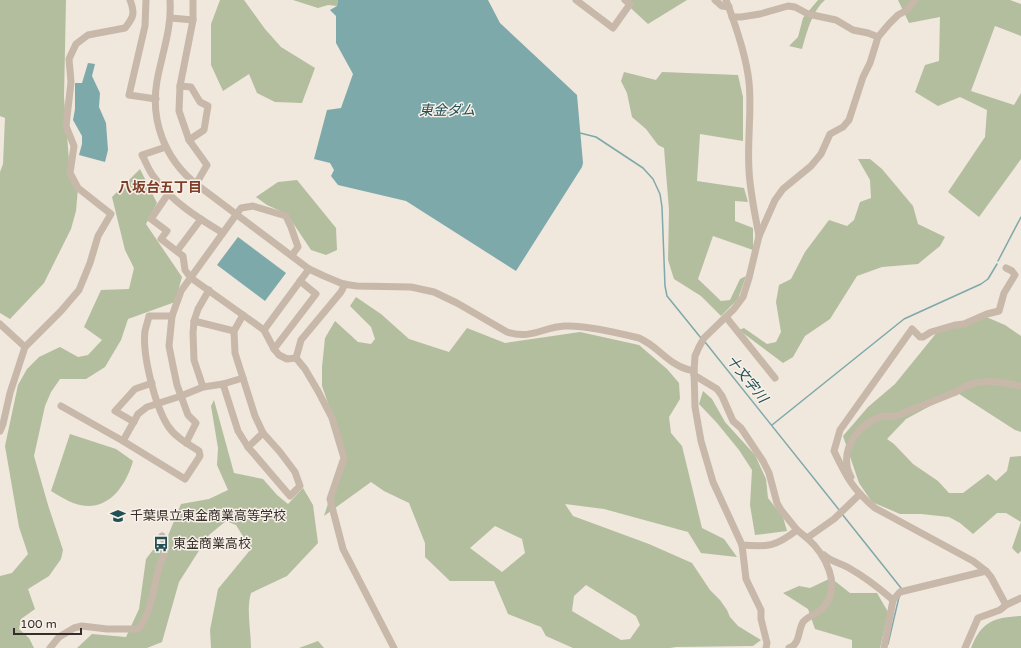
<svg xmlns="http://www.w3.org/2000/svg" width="1021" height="648" font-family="'Varela Round','Noto Sans JP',sans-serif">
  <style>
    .green { fill: #b3be9e; fill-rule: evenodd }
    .water { fill: #7ea9ab }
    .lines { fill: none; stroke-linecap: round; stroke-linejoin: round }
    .stream { stroke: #7ea9ab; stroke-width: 1.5 }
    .minor { stroke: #c7b8aa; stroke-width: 7 }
    .labels { text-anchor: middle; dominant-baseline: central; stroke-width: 3; stroke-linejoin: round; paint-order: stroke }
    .poi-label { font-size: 13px; fill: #352d29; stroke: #f8f1e9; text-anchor: start }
    .water-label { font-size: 14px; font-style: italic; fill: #225054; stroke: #f8f1e9 }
    .neighbourhood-label { font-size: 14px; font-weight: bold; fill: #7e3e28; stroke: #f8f1e9 }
  </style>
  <rect width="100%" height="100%" fill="#f0e7dd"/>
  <!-- green -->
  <g class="green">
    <polygon points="0,0 66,0 64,97 70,173 78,188 76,211 71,229 44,283 10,319 0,313 0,172 3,164 5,118 0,116"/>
    <polygon points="220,0 244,0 265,29 281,47 315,68 302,103 275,102 257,93 249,74 223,91 211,65 211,24"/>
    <polygon points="293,0 338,0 337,6 328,5 318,8"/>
    <polygon points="622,0 687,0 648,24"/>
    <path d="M 818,0 L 825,0 C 812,11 807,32 802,49 L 789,46 L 798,37 L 803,18 Z"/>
    <polygon points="898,0 1010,0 1021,4 1021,36 995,26 971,91 1014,105 1021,93 1021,159 979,217 948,192 985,137 987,110 960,97 938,106 915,92 925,65 939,61 940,17 909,23"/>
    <polygon points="624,72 656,80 662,72 738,75 743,97 743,141 700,134 697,181 744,188 748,202 735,201 735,221 753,228 753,250 713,236 698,279 721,301 730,300 740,279 746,276 738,299 721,316 701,296 674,279 668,260 669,210 664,148 658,145 646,129 632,117 627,93 621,81"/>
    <polygon points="858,159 870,159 882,169 913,206 918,224 945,237 940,246 918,264 882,267 857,276 830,319 805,336 793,357 783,363 739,330 744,328 767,344 776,342 781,332 776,302 779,285 791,279 805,252 829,220 847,226 854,220 860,202 871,198 870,180"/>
    <polygon points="140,169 157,203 146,224 182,277 175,302 128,319 121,340 105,367 86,379 60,379 51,392 45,406 34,456 48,505 63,550 61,559 49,576 28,589 35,609 21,619 19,629 29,638 34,648 0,648 0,576 12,573 28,554 19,527 5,446 18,385 27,369 39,357 60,347 78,357 88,355 102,340 84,327 101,290 129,289 134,268 125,250 112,197"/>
    <polygon points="297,180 336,228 337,250 326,255 311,250 287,214 267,205 256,197 278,182"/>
    <path d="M 356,297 L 381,314 L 409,339 L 449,352 L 467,328 L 505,343 L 580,332 L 639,345 L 667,369 L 679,383 L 680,399 L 669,417 L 671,433 L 682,446 L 702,528 L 724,539 L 737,557 L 701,553 L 688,532 L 604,509 L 565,504 L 573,516 L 649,544 L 692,563 L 710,590 L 720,600 L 727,610 L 730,617 L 738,626 L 761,640 L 753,646 L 676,647 L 670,648 L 573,648 L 546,636 L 541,627 L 508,614 L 494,581 L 450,581 L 425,557 L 425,543 L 409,503 L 384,491 L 371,482 L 324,516 L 345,452 L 322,386 L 322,367 L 325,338 L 335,321 L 358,342 L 371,344 L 375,339 L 371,327 L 350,306 ZM 495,526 L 522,539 L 525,553 L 502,572 L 470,548 ZM 586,585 L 636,616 L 640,625 L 630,639 L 621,640 L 572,611 L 574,596 Z"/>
    <polygon points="984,316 1005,325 1021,336 1021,432 1015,430 956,392 906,419 887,439 894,444 913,464 938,481 949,493 963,493 988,474 996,481 1007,471 1010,457 1021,456 1021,551 1018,554 1012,548 1021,522 1006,513 997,513 973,534 960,523 949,517 921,514 900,514 872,502 859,483 843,436 868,407 895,384 938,331"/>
    <polygon points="703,391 712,399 725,422 755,455 766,479 768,498 783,517 787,531 755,535 750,505 752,470 739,450 717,423 699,404"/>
    <path d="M 214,400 L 234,473 L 263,479 L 277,495 L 288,504 L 303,488 L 313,505 L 318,543 L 287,576 L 251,593 C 246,610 251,630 251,648 L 211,648 L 210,630 L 218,589 L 251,549 L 236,525 L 226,521 L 209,535 L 179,582 L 162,642 L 147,648 L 77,648 L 92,634 L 126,637 L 139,609 L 146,559 L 156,546 L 163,548 L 181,504 L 209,499 L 228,490 L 217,465 L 218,448 L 211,406 Z"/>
    <path d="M 70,434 L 116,449 L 133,461 C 125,488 106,515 73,503 C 66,500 58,495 51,491 Z"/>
    <polygon points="831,578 850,593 877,593 888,612 880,648 852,648 852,640 815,629 808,609 783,593 799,586 810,588"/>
    <path d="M 1021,616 L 1021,648 L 971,648 C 981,621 995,617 1021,616 Z"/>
    <polygon points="318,641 324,648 299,648"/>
  </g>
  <!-- water -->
  <g class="water">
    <polygon points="338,0 488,0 500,23 577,95 583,163 582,167 516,271 406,201 338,185 331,176 334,170 330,163 314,159 327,110 341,108 353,74 336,43 336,16 330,10 337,6"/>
    <polygon points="88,63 95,64 92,76 100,93 99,107 106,123 108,150 105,162 79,155 82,144 82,136 73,120 75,109 75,83 82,83"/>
    <polygon points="238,237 286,273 265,301 217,265"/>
  </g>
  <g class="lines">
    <!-- stream -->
    <g class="stream">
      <polyline points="580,133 596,137 643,168 653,179 660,194 662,207 665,286 667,296 701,338"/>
      <polyline points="998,261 1021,217"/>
      <polyline points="705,342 840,511"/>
      <polyline points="772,425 904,319 981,284 988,279 997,264"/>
      <polyline points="842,514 901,588 901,590"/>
      <polyline points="888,644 899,597"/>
    </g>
    <!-- minor -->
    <g class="minor">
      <polyline points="146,0 145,26 129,95 156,99"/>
      <path d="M 170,0 C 172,29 162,53 157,81 C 150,121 165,159 196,184 L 309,269 L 324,276 L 343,284 L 357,286 L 411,287 L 434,292 L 457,303 L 507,332 C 531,340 543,327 565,326 C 585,325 619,333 639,338 C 660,347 669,367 694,371"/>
      <polyline points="193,0 193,20 180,86 179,111 189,140 207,165 196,184"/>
      <polyline points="576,0 613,28 630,4 625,0"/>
      <polyline points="715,0 722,6 729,7"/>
      <path d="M 726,0 C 736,26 746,54 749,82 C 752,111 747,141 749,170 C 750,192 755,214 759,236"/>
      <polyline points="732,17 741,17 760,14 788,6 795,7 808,14 836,20 853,30 868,33 878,37"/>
      <polyline points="171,18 193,20"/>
      <polyline points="180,86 191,87 200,102 208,106 204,130 189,140"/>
      <path d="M 166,147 L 142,155 C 146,162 149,171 154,177 C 171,201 198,218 223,233"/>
      <polyline points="168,194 151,219 167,231 161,239 183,256 185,270 191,278 264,330 274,349 279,355 287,359 296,358"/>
      <polyline points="177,251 201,219"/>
      <path d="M 1006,268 L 1012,271 L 1015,275 L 1004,293 L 999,311 L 987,314 L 964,324 L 955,325 L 931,332 L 923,337 L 920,337 L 912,329 L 840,430 L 834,451 C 846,476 853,490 875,508 L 973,561 L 986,571 L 991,577 L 1006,605"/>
      <polyline points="726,317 775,378"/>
      <polyline points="194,321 234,331"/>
      <polyline points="0,324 25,347"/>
      <polyline points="264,330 309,269"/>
      <polyline points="274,349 316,294 300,281"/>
      <polyline points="296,358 305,369 318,391 332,418 344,458 330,499 343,549 394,648"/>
      <polyline points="296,358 301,340 341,292 345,284"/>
      <polyline points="694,375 717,389 722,396 733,421 741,428 763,461 769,473 777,503 781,510 797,530 807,538"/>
      <polyline points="223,384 238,431 248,447 290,496 300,486 295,472 280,452 263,433 255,416 235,353 234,331 243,315"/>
      <polyline points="203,387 194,360 193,333 194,321 198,309 209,290"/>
      <path d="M 61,406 L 123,441 L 185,479 L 200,456 L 199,451 C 188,444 175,437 168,426 C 155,406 142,354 145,331 C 146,326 148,321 149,316 L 172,316"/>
      <polyline points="134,422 115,411 135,389 152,383"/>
      <path d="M 0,431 L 3,424 L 10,393 L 25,347 L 61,311 L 79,290 L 90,263 L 98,236 L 111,214 L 78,188 L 70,173 L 74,146 L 66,126 L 71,82 L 69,59 L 76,44 L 88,35 L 125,28 C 134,17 135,13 130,0"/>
      <polyline points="123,441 138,414 147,407 181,396 203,387 223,384 243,378"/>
      <polyline points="186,443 196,423 188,415 177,385 173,366 169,346 172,316 181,291 241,208 253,206 286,216 291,227 298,247 292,255"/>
      <polyline points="248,447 263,433"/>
      <path d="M 851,477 C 849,473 847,469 847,465 C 844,444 860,424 880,417 C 884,415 890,417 895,416 C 898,415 901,414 904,413 C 921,406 938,399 956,392 C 977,377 997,381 1021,386"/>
      <path d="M 742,545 C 768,547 775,547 797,530"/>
      <path d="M 824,555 C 831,562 841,563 849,568 C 865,577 879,588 893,600"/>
      <path d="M 50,648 L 59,637 L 74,628 L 82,626 L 107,629 L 138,629 C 152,613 153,588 159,568 C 160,562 165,556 165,550 C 166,545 164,540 162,536"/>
      <polyline points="766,648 767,643 761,619 761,610 746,579 742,545 713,482 701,441 695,407 694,371 695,356 699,347 704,338 734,309 743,297 749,278 759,236 775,200 783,189 811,166 821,154 830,134 843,127 849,120 863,77 870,63 878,37 889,24 898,15 907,10 915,0"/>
      <path d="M 789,648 C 800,645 798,630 803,622 C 808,616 817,614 823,608 C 843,586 825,554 807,538 L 834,519 L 860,494"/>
      <polyline points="884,648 893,600 900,592 986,571"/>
      <polyline points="965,648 978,618 1000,610 1006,605 1021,598"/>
    </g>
  </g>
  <!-- icons -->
  <defs>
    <g id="school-bare" transform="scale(1.2)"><path d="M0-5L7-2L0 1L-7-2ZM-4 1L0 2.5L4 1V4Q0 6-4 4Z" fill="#225054" stroke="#f8f1e9" stroke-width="2.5" paint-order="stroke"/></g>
    <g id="bus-bare" transform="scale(1.2)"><path d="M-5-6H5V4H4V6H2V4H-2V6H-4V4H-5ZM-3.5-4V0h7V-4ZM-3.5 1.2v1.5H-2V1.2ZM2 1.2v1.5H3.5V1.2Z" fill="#225054" stroke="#f8f1e9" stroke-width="2.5" paint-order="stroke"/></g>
  </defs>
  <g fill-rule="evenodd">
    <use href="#school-bare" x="118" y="516"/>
    <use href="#bus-bare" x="161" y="544"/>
  </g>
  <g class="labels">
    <!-- poi labels -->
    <g class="poi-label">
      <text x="130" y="516">千葉県立東金商業高等学校</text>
      <text x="173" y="544">東金商業高校</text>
    </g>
    <!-- water labels -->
    <g class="water-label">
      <text x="447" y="110">東金ダム</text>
      <text transform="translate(747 379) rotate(51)">十文字川</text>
    </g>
    <!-- neighbourhood labels -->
    <g class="neighbourhood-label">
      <text x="160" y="187">八坂台五丁目</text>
    </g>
  </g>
  <!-- scale -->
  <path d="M14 628v6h67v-6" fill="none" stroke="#352d29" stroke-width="2"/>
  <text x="20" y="628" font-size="12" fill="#352d29" stroke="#f8f1e9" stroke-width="3" paint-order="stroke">100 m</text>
</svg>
